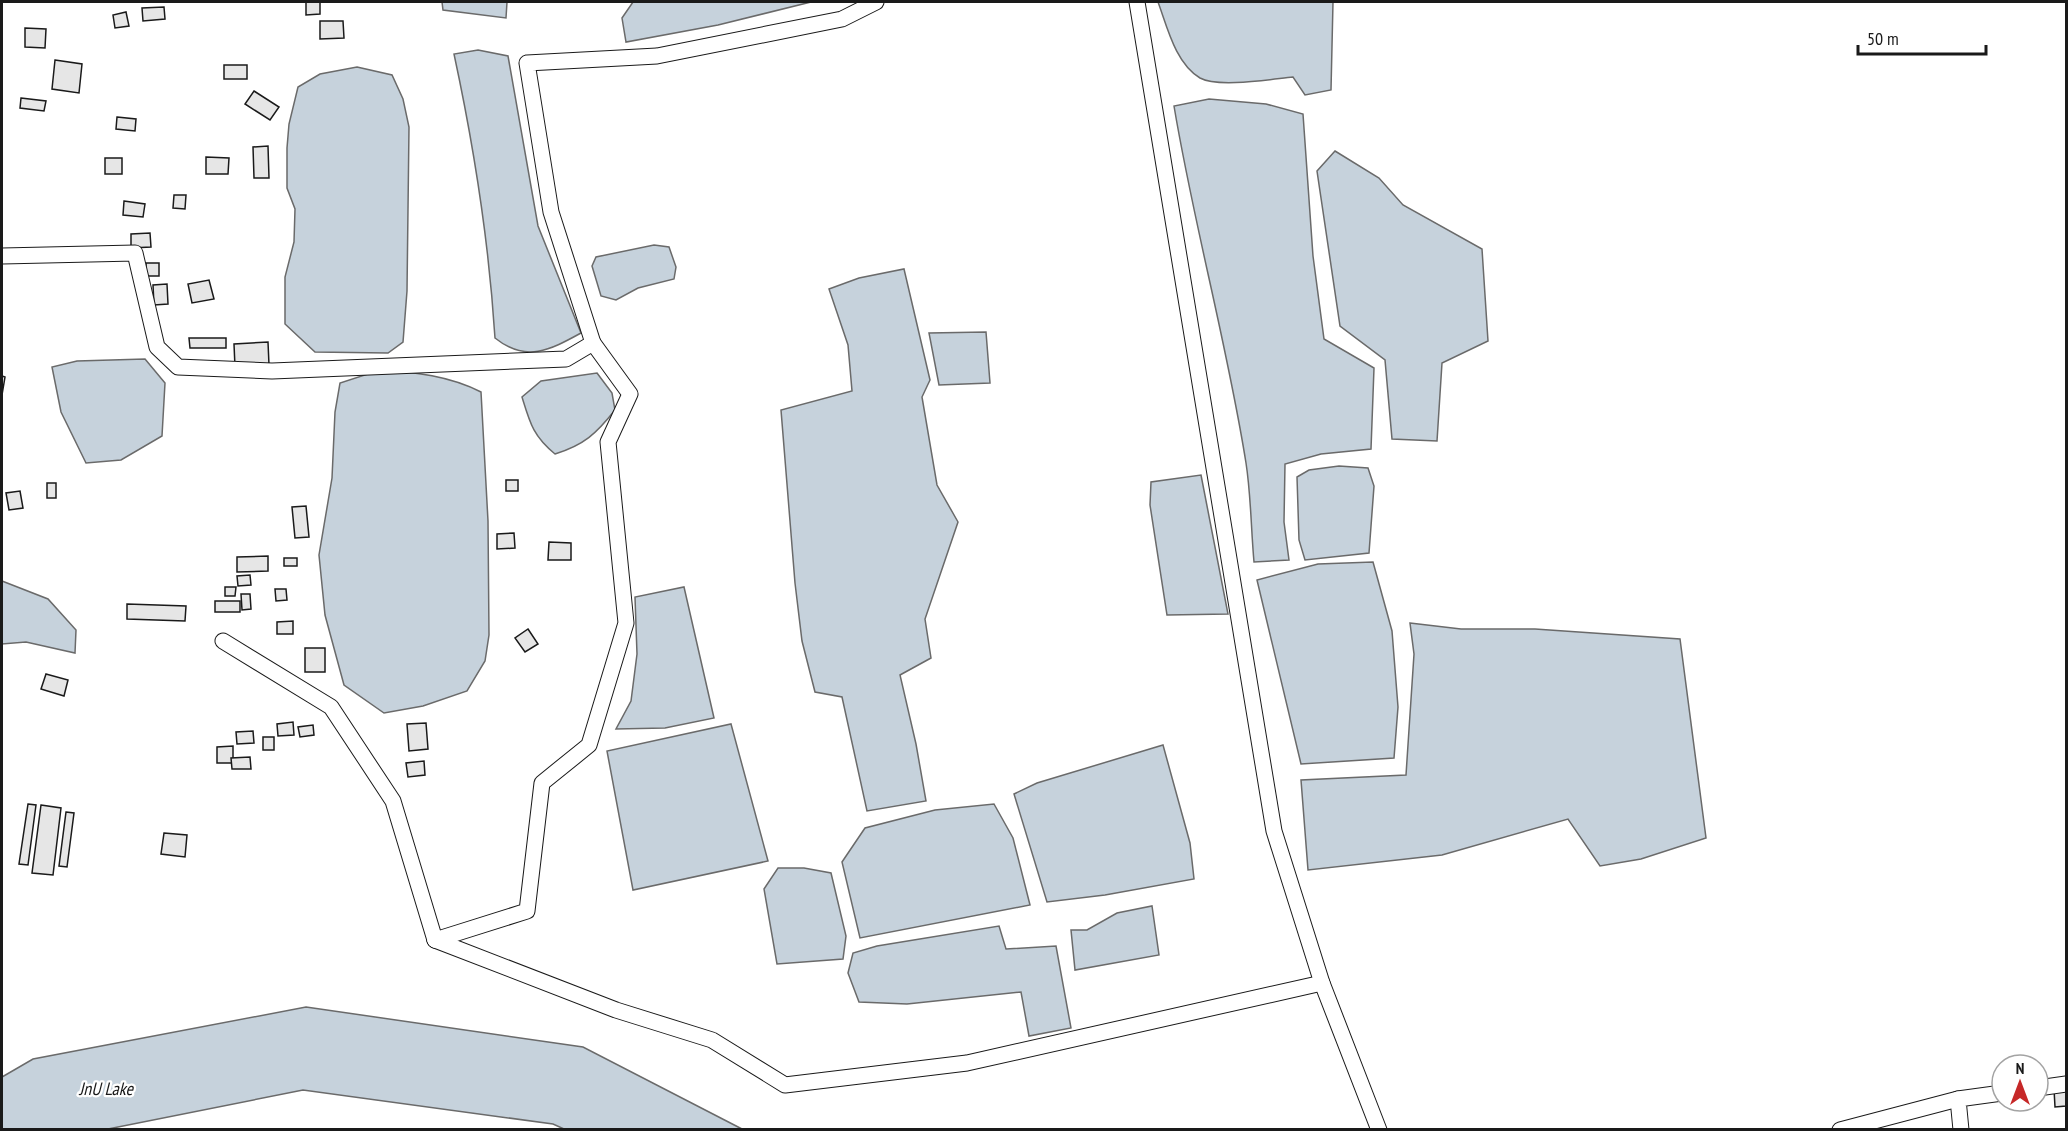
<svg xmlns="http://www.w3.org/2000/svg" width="2068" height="1131" font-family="'PT Sans Narrow',sans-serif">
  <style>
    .water { fill: #c6d2dc; stroke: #6a6a6a; stroke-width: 1.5 }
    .building { fill: #e6e6e6; stroke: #1a1a1a; stroke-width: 1.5 }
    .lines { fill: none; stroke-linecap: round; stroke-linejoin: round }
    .street-casing { stroke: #1a1a1a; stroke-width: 17 }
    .street { stroke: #fff; stroke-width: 15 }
    .labels { text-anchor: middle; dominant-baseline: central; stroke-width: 4.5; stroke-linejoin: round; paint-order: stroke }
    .water-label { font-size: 18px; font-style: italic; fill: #1a1a1a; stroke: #fff }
  </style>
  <rect width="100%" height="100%" fill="#fff"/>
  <!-- water -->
  <g class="water">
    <polygon points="442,2 507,2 506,18 443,10"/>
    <polygon points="633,2 811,2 718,25 626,42 622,18"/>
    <path d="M 1158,2 L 1333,2 L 1331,90 L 1305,95 L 1293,77 C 1272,79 1218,88 1200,78 C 1175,63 1167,26 1158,2 Z"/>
    <path d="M 478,50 L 508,56 L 538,226 L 581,333 C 550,350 526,363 495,338 C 489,243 474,147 454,54 Z"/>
    <polygon points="357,67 392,75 403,99 409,127 407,291 403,342 388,353 315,352 285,324 285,277 294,242 295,209 287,188 287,148 289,124 298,87 320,74"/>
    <path d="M 1209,99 L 1266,104 L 1303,114 L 1313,256 L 1324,339 L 1374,368 L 1371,449 L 1321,454 L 1285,464 L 1284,522 L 1289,560 L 1254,562 C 1251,529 1251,495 1246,463 C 1227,343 1194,226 1174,106 Z"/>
    <polygon points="1335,151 1379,178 1403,205 1482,249 1488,341 1442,363 1437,441 1392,439 1385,360 1340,326 1317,171"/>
    <polygon points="654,245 669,247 676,267 674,279 638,288 616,300 601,296 592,266 596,257"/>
    <polygon points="904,269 930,380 922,397 937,485 958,522 925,619 931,658 900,675 916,744 926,801 867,811 842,697 815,692 802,641 795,583 781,410 852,391 848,345 829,289 859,278"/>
    <polygon points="986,332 990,383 939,385 929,333"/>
    <polygon points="145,359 165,383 162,436 121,460 86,463 61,412 52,367 77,361"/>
    <path d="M 380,370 C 415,372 450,376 481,392 L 488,521 L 489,635 L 485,661 L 467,691 L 423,706 L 384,713 L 344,685 L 325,615 L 319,555 L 332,478 L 335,412 L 340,383 Z"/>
    <path d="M 597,373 L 612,393 L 615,410 C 596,434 584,445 555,454 C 533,436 530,423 522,397 L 541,381 Z"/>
    <polygon points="1339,466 1368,468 1374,486 1369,553 1305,560 1299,540 1297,477 1309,470"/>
    <polygon points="1201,475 1228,614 1167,615 1150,505 1151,482"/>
    <polygon points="1373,562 1392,631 1398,707 1394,758 1301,764 1257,580 1318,564"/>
    <polygon points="2,581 48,599 76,630 75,653 26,642 2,644"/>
    <polygon points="684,587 714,718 665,728 616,729 631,701 637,654 635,597"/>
    <polygon points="1410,623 1461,629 1535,629 1680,639 1706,838 1641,859 1600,866 1568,819 1442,855 1308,870 1301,780 1406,775 1414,654"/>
    <polygon points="731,724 768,861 633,890 607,751"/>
    <polygon points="1163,745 1190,843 1194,879 1105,895 1047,902 1014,794 1037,783"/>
    <polygon points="994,804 1013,838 1030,905 860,938 842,862 865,828 935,810"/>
    <polygon points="778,868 804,868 831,873 846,936 843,959 777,964 764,889"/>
    <polygon points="1152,906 1159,955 1075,970 1071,930 1087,930 1117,913"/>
    <polygon points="999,926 1006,949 1056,946 1071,1028 1029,1036 1021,992 907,1004 859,1002 848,973 853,953 877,946"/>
    <polygon points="306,1007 583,1047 742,1129 564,1129 553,1124 303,1090 108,1129 2,1129 2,1077 33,1059"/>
  </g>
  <!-- building -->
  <g class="building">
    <polygon points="306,2 320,2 320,14 306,15"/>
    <polygon points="164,7 165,19 143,21 142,8"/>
    <polygon points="126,12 129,26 115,28 113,15"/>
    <polygon points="320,21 343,21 344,38 320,39"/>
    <polygon points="25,28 46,29 45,48 25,47"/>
    <polygon points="55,60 82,64 79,93 52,89"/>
    <rect x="224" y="65" width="23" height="14"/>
    <polygon points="254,91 279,107 270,120 245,104"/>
    <polygon points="21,98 46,101 44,111 20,108"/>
    <polygon points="117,117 136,119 135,131 116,129"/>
    <polygon points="268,146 269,178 254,178 253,147"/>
    <polygon points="206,157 229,158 228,174 206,174"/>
    <rect x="105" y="158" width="17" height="16"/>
    <polygon points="174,195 186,195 185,209 173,208"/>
    <polygon points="124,201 145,204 143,217 123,215"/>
    <polygon points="150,233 151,247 131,248 131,234"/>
    <rect x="146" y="263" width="13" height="13"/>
    <polygon points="209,280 214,299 192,303 188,284"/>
    <polygon points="167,284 168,304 154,305 153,285"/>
    <polygon points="189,338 226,338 226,348 190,348"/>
    <polygon points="268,342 269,365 235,367 234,344"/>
    <polygon points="2,376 5,377 2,395"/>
    <rect x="506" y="480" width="12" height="11"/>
    <rect x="47" y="483" width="9" height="15"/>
    <polygon points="20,491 23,508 9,510 6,493"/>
    <polygon points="306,506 309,537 295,538 292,507"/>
    <polygon points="514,533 515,548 497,549 497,534"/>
    <polygon points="549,542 571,543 571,560 548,560"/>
    <polygon points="268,556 268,571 237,572 237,557"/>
    <rect x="284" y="558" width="13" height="8"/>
    <polygon points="250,575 251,585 238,586 237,576"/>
    <polygon points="225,587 236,587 235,596 225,596"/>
    <polygon points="275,589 286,589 287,600 276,601"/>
    <polygon points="241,594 250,594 251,609 242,610"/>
    <rect x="215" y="601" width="25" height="11"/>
    <polygon points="127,604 186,606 185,621 127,619"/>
    <polygon points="293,621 293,634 277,634 277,622"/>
    <polygon points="528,629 538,644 525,652 515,638"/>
    <rect x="305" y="648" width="20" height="24"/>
    <polygon points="46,674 68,680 64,696 41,689"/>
    <polygon points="293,722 294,735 278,736 277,724"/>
    <polygon points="426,723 428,749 409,751 407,724"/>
    <polygon points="313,725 314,735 300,737 298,727"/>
    <polygon points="253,731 254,743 237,744 236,732"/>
    <rect x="263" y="737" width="11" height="13"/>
    <polygon points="233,746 233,763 217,763 217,747"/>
    <polygon points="250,757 251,769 232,769 231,758"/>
    <polygon points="424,761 425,775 408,777 406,763"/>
    <polygon points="28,804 36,805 28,865 19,864"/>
    <polygon points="41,805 61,808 53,875 32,873"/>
    <polygon points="66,812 74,813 67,867 59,866"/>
    <polygon points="164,833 187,835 185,857 161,854"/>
    <polygon points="2054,1089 2066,1089 2066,1106 2055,1107"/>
  </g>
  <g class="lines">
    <!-- street casing -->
    <g class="street-casing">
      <g id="street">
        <polyline points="1137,2 1274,831 1322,983 1379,1130"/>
        <polyline points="2,256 135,253 157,347 178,367 272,371 566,359 593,343 551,212 527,63 657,56 842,19 876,2"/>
        <polyline points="223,641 331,707 393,801 435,940"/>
        <polyline points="435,940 616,1010 712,1040 785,1085 967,1063 1322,983"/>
        <polyline points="435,940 527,911 542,783 589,745 626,623 608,442 630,394 593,343"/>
        <polyline points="2038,1088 2066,1084"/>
        <polyline points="1840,1130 1958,1099"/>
        <polyline points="1961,1130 1958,1099 2002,1093"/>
      </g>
    </g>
    <!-- street -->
    <use href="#street" class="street"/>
  </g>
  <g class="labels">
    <!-- water labels -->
    <g class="water-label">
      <text x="106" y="1088">JnU Lake</text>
    </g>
  </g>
  <!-- border -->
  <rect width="2068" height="1131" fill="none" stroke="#1a1a1a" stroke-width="6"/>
  <!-- north arrow -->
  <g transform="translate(2020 1083)"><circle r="28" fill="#ffffff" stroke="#a3a3a3" stroke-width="1.5"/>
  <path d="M0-4.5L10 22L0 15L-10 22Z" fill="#c62828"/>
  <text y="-9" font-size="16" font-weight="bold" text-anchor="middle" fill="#1a1a1a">N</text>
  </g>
  <!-- scale -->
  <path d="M1858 45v9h128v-9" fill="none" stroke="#1a1a1a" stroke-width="3"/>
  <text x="1867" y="45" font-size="18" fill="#1a1a1a" stroke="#ffffff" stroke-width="4.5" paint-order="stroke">50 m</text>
</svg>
